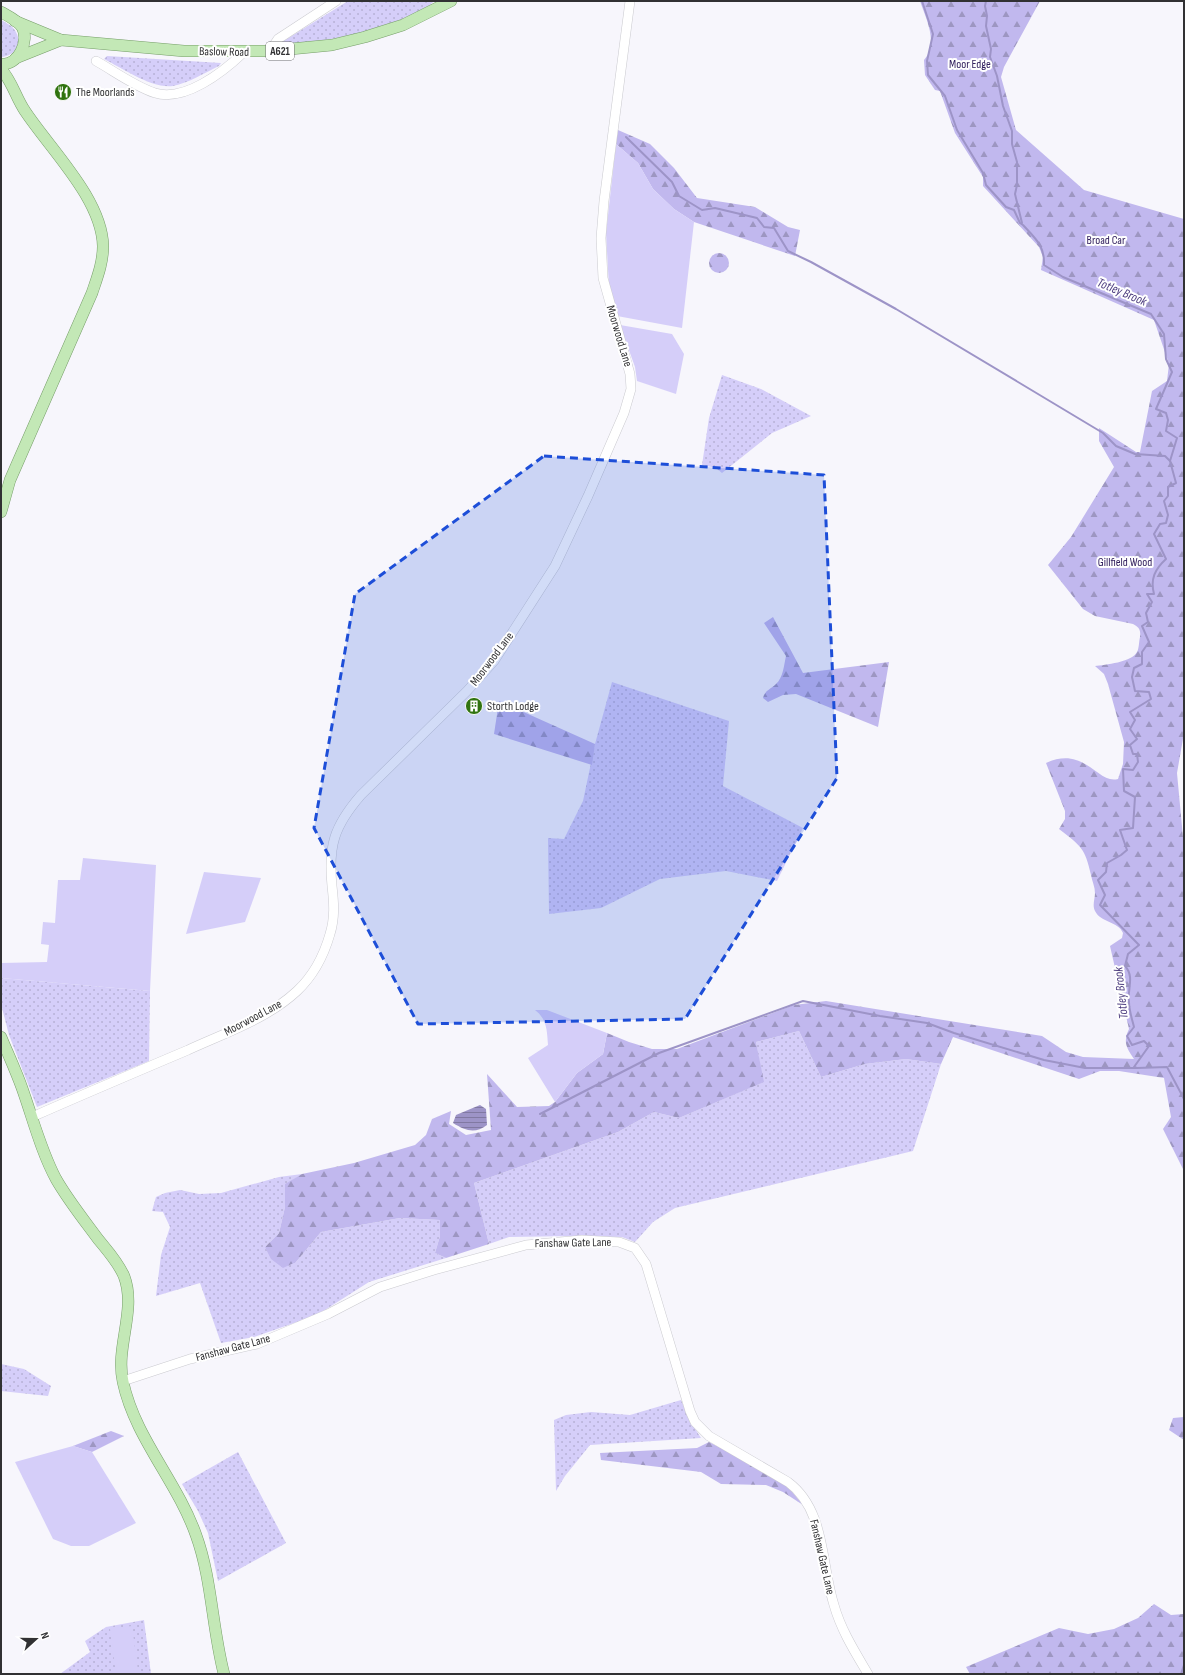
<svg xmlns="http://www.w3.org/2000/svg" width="1185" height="1675" font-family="'Sofia Sans Condensed',sans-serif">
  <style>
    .grass { fill: url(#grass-dots) }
    .forest { fill: url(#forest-firs) }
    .garden { fill: #d5cef9 }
    .water { fill: url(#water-rules) }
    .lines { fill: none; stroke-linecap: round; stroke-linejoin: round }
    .stream { stroke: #9d94c7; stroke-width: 2 }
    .minor-casing { stroke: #cbcbd0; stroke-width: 10 }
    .major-casing { stroke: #769e69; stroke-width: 12 }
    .minor { stroke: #fff; stroke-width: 9 }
    .major { stroke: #c3e8b6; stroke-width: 11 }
    .marked { fill: #1d4ed8; fill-opacity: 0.2; stroke: #1d4ed8; stroke-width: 3; stroke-dasharray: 8 5; stroke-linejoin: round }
    .labels { text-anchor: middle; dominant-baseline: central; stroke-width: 4; stroke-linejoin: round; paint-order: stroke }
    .shield { fill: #fff; stroke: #6f6f70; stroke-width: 1 }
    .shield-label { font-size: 11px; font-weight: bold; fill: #313133 }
    .street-label { font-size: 12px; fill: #313133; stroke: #fff }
    .park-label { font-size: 12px; fill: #32205e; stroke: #fff }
    .poi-label { font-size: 12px; fill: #313133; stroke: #fff; text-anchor: start }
    .water-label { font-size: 13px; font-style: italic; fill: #4f3f80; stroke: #fff }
  </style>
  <defs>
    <pattern id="grass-dots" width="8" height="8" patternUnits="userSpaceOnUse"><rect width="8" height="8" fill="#d5cef9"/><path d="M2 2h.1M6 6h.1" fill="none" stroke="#b7b1d6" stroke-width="1.8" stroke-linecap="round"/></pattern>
    <pattern id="forest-firs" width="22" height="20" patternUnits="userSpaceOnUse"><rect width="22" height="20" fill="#c1b8ee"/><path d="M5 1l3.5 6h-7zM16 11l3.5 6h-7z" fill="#9d96c1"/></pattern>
    <pattern id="water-rules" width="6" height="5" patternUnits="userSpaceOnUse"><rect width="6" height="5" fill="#9d94c7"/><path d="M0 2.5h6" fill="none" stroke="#8179a2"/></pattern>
  </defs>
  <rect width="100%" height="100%" fill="#f7f6fc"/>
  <!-- grass -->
  <g class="grass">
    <path d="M 348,1 L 432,1 L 433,2 C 412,26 314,45 281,45 L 282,42 Z"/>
    <path d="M 1,20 C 6,23 11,25 14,29 C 24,42 16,56 1,57 Z"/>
    <path d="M 107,56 L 221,63 L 219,66 C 204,73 189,83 173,86 C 152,89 122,68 104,59 Z"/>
    <polygon points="722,375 761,389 811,416 772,433 722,473 716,468 702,465 709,418"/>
    <polygon points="612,682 729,721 723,786 803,828 777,881 726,871 660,879 601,908 549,914 548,838 564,839 583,801 595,744"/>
    <polygon points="1,978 150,991 149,1061 37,1107 9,1035 1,1004"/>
    <polygon points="799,1031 821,1077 865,1064 906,1059 941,1064 913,1151 675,1208 653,1222 635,1242 622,1237 572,1236 509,1237 489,1244 474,1183 618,1132 654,1112 679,1118 763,1082 756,1042"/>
    <polygon points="302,1174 285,1185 285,1207 279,1233 265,1247 296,1262 321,1232 400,1218 440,1220 440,1236 435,1253 446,1258 369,1282 317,1315 254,1337 221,1343 200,1283 156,1296 161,1255 170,1227 163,1212 152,1211 156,1197 165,1193 180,1190 199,1194 221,1193 279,1177"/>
    <polygon points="1,1364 24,1369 51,1386 48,1396 1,1391"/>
    <polygon points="681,1400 692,1424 701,1438 590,1445 565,1476 556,1491 554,1420 566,1415 591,1412 630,1415"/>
    <polygon points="238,1452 286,1543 218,1581 208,1533 198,1511 182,1484"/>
    <polygon points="144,1620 151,1674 60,1674 90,1652 85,1641 106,1627"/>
  </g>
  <!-- forest -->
  <g class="forest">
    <path d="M 920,1 L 1040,1 L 1004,67 L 1001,77 L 1016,130 L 1084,190 L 1184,219 L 1184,733 L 1177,773 L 1184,848 L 1184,1171 L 1163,1129 L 1171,1117 L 1164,1078 L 1119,1071 L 1100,1071 L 1079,1079 L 953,1037 L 941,1064 L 906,1059 L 865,1064 L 821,1077 L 799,1031 L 756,1042 L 764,1082 L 679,1118 L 654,1112 L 618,1132 L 474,1183 L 489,1244 L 446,1258 L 435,1253 L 440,1236 L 440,1220 L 400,1218 L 321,1232 L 296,1262 L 283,1268 L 271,1259 L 265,1247 L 279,1233 L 285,1207 L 285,1184 L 302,1174 L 354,1163 L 415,1145 L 426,1135 L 432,1119 L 451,1111 L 449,1124 L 466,1135 L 491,1130 L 487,1074 L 517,1107 L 549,1106 L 555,1102 L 577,1073 L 603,1054 L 607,1033 L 629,1042 L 652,1049 L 677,1049 L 794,1005 L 826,1001 L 1042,1036 L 1066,1052 L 1083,1057 L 1134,1059 C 1126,1047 1123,1042 1129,1029 L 1110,946 L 1122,938 L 1123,933 C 1118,921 1101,923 1095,911 C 1092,905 1095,899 1095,893 C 1095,887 1092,881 1091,875 C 1085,848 1081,846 1059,829 L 1065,819 L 1065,811 L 1046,763 C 1085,745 1098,785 1118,779 L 1123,764 L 1124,742 L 1108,684 L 1104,674 L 1095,666 C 1105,665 1132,662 1137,652 C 1139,649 1139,641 1140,637 C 1141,630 1139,627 1133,624 L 1095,616 L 1083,609 L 1048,565 L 1071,537 L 1114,467 L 1099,441 L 1099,428 L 1136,452 L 1140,452 L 1152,391 L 1167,381 L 1169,364 L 1154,320 L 1041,270 L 1043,257 L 1039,247 L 983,186 L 983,177 L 955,133 L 940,91 L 935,90 L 925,75 L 924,60 C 939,43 926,19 920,1 Z"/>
    <polygon points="618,130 650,144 674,168 697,198 755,207 788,227 800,230 795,256 694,222 674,209 653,189 638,163 616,144"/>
    <circle cx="719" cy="263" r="10"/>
    <path d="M 773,617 L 803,673 L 889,662 L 878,727 L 796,694 L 783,695 L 768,702 L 763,698 C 765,690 771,689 776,684 C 783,678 784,665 786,656 L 764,623 Z"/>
    <polygon points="499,701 595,744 592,765 494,734"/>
    <polygon points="1184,1417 1184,1440 1169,1430 1173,1418"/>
    <polygon points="111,1431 124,1436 92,1452 73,1446"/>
    <polygon points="709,1442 755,1465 785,1483 803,1505 783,1492 766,1485 721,1484 701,1472 601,1460 600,1453 697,1448"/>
    <polygon points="1154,1604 1171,1615 1184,1614 1184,1674 970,1674 966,1667 1059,1628 1088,1634 1114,1629 1138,1618"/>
  </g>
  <!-- garden -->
  <g class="garden">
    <polygon points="616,144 638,163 653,189 674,209 694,222 682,328 617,316 609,287 606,233"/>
    <polygon points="620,325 672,334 684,354 676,394 637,381 635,367"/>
    <polygon points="83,858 156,865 150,991 1,978 1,963 47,962 49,945 41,944 43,922 55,923 58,880 80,880"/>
    <polygon points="204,872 261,878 245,922 186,934"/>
    <path d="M 535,1010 L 547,1010 L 607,1033 L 603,1054 L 577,1073 L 555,1102 L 528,1058 L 548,1045 C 547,1031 547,1019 535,1010 Z"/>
    <polygon points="73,1446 92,1452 136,1523 89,1546 71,1546 53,1539 15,1462"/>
    <polygon points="132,1626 138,1671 116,1674 110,1629"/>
  </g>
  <!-- water -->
  <path class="water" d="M 480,1105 L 486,1109 L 487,1125 C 475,1134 466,1131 453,1123 L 456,1115 Z"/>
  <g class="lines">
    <!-- stream -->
    <g class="stream">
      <path d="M 922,1 L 933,34 L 927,61 L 928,75 L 945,96 L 957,130 L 983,173 L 986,185 L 1006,207 L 1014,210 L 1020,223 L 1023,225 C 1035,238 1045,246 1044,265 L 1063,277 L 1151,314 L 1164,334 L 1166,359 L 1172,372 L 1156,409 L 1166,413 L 1168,420 L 1166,431 L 1177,438 L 1170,461 L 1176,483 L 1168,487 L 1168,496 L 1164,501 L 1168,515 L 1166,523 L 1160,524 L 1154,534 L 1166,559 C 1155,569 1150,579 1154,594 L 1147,594 L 1152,602 L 1146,613 L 1148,622 L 1142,626 L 1149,642 L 1142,652 L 1142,664 L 1134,668 L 1132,677 L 1135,691 L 1149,692 L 1151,699 L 1130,712 L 1135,720 L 1130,729 L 1137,739 L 1130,745 L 1133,754 L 1137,754 L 1138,762 L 1133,770 L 1123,769 L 1124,791 L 1135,797 L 1133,828 L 1120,830 L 1127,850 L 1121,855 L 1107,863 L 1106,872 L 1098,880 L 1105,895 L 1100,905 L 1139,945 L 1128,954 L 1125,966 C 1135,977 1127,989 1129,1002 C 1129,1010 1132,1019 1134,1027 L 1127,1036 L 1132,1045 L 1144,1041 L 1149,1046 L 1134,1067 L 1137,1068 L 1167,1067 L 1184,1099"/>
      <polyline points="986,1 985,6 987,16 986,26 991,49 990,57 997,76 1003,106 1012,131 1012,144 1017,162 1017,185 1015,194 1022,223"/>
      <polyline points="626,137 672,182 679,196 702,210 715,208 757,218 764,227 774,228 788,251 811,262 896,309 1018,382 1103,433 1116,446 1135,454 1165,456 1170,461"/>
      <polyline points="540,1114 659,1053 803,1001 880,1016 927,1023 954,1033 1044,1060 1085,1068 1136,1068"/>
      <polyline points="1181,1674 1184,1665"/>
    </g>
    <!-- minor casing -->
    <g class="minor-casing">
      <g id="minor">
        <polyline points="270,51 278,39 336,1"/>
        <path d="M 96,61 C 114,71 134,86 155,93 C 185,102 223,72 243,53"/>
        <path d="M 32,1117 C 84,1094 136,1072 188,1050 C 225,1033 267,1019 297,991 C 313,976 324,955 330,934 C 335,918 334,903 332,886 C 328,846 334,826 361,795 L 467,691 L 494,661 L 555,566 L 588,496 L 624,413 L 631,389 L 630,374 L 603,278 L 601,238 L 604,201 L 630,1"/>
        <path d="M 123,1381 L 190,1359 L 257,1344 L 328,1314 L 380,1287 L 434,1270 L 526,1245 L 582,1240 L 619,1242 L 635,1248 L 646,1264 L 690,1411 L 695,1422 L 709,1436 L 788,1482 C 826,1510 821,1565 834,1605 C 841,1630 855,1652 868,1674"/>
      </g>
    </g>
    <!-- major casing -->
    <g class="major-casing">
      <g id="major">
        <path d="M 1,12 C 8,16 17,20 22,27 C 30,41 18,66 1,64"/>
        <polyline points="15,21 61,40 184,51 270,51 332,45 365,37 403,25 451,1"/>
        <polyline points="16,58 61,40"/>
        <path d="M 1,69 C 12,81 16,98 25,111 C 50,149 102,199 103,246 C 103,263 97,278 92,293 L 10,480 L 1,512"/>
        <path d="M 1,1037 C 8,1054 16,1071 22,1088 C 33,1119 41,1151 56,1179 C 68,1200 84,1220 98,1239 C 107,1250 118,1262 124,1276 C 137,1310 115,1347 123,1382 C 135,1438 177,1481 196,1535 C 212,1579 212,1628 224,1674"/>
      </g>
    </g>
    <!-- minor -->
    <use href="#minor" class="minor"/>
    <!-- major -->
    <use href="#major" class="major"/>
  </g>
  <!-- marked area -->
  <path class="marked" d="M 544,456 L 824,475 L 837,778 L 685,1019 L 418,1024 L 314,828 L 355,594 Z"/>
  <!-- icons -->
  <defs>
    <g id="restaurant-disc" transform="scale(0.9)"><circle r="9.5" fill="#30730f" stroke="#fff"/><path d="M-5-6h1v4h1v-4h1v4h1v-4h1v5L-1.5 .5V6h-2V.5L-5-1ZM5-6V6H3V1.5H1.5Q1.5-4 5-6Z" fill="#fff"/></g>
    <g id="building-disc" transform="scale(0.9)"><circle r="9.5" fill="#30730f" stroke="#fff"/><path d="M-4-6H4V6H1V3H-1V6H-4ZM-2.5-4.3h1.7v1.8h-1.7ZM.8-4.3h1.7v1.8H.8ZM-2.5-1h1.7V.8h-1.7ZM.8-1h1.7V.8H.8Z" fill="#fff"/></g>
  </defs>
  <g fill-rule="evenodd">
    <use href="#restaurant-disc" x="63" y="92"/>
    <use href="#building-disc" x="474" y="706"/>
  </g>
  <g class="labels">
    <!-- shield labels -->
    <rect class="shield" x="266" y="42" width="28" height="18" rx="3"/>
    <g class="shield-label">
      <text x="280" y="51">A621</text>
    </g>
    <!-- street labels -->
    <g class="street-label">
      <text transform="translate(224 52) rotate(1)">Baslow Road</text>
      <text transform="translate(619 336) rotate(73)">Moorwood Lane</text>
      <text transform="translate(492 659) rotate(-53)">Moorwood Lane</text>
      <text transform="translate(253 1018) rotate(-28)">Moorwood Lane</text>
      <text transform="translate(573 1243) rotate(-1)">Fanshaw Gate Lane</text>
      <text transform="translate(233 1348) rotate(-15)">Fanshaw Gate Lane</text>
      <text transform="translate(822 1557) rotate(77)">Fanshaw Gate Lane</text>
    </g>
    <!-- park labels -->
    <g class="park-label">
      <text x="970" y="64">Moor Edge</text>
      <text x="1106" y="240">Broad Car</text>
      <text x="1125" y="562">Gillfield Wood</text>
    </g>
    <!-- poi labels -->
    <g class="poi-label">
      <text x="76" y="92">The Moorlands</text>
      <text x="487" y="706">Storth Lodge</text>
    </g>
    <!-- water labels -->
    <g class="water-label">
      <text transform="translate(1122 292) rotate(23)">Totley Brook</text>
      <text transform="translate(1121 993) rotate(-96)">Totley Brook</text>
    </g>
  </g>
  <!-- border -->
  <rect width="1185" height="1675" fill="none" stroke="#313133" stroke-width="4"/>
  <!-- north arrow -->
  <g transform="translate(36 1639) rotate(69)" stroke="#ffffff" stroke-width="3" paint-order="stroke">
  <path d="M0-3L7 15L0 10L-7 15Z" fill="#313133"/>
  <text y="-6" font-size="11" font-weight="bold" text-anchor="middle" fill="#313133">N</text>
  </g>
</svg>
